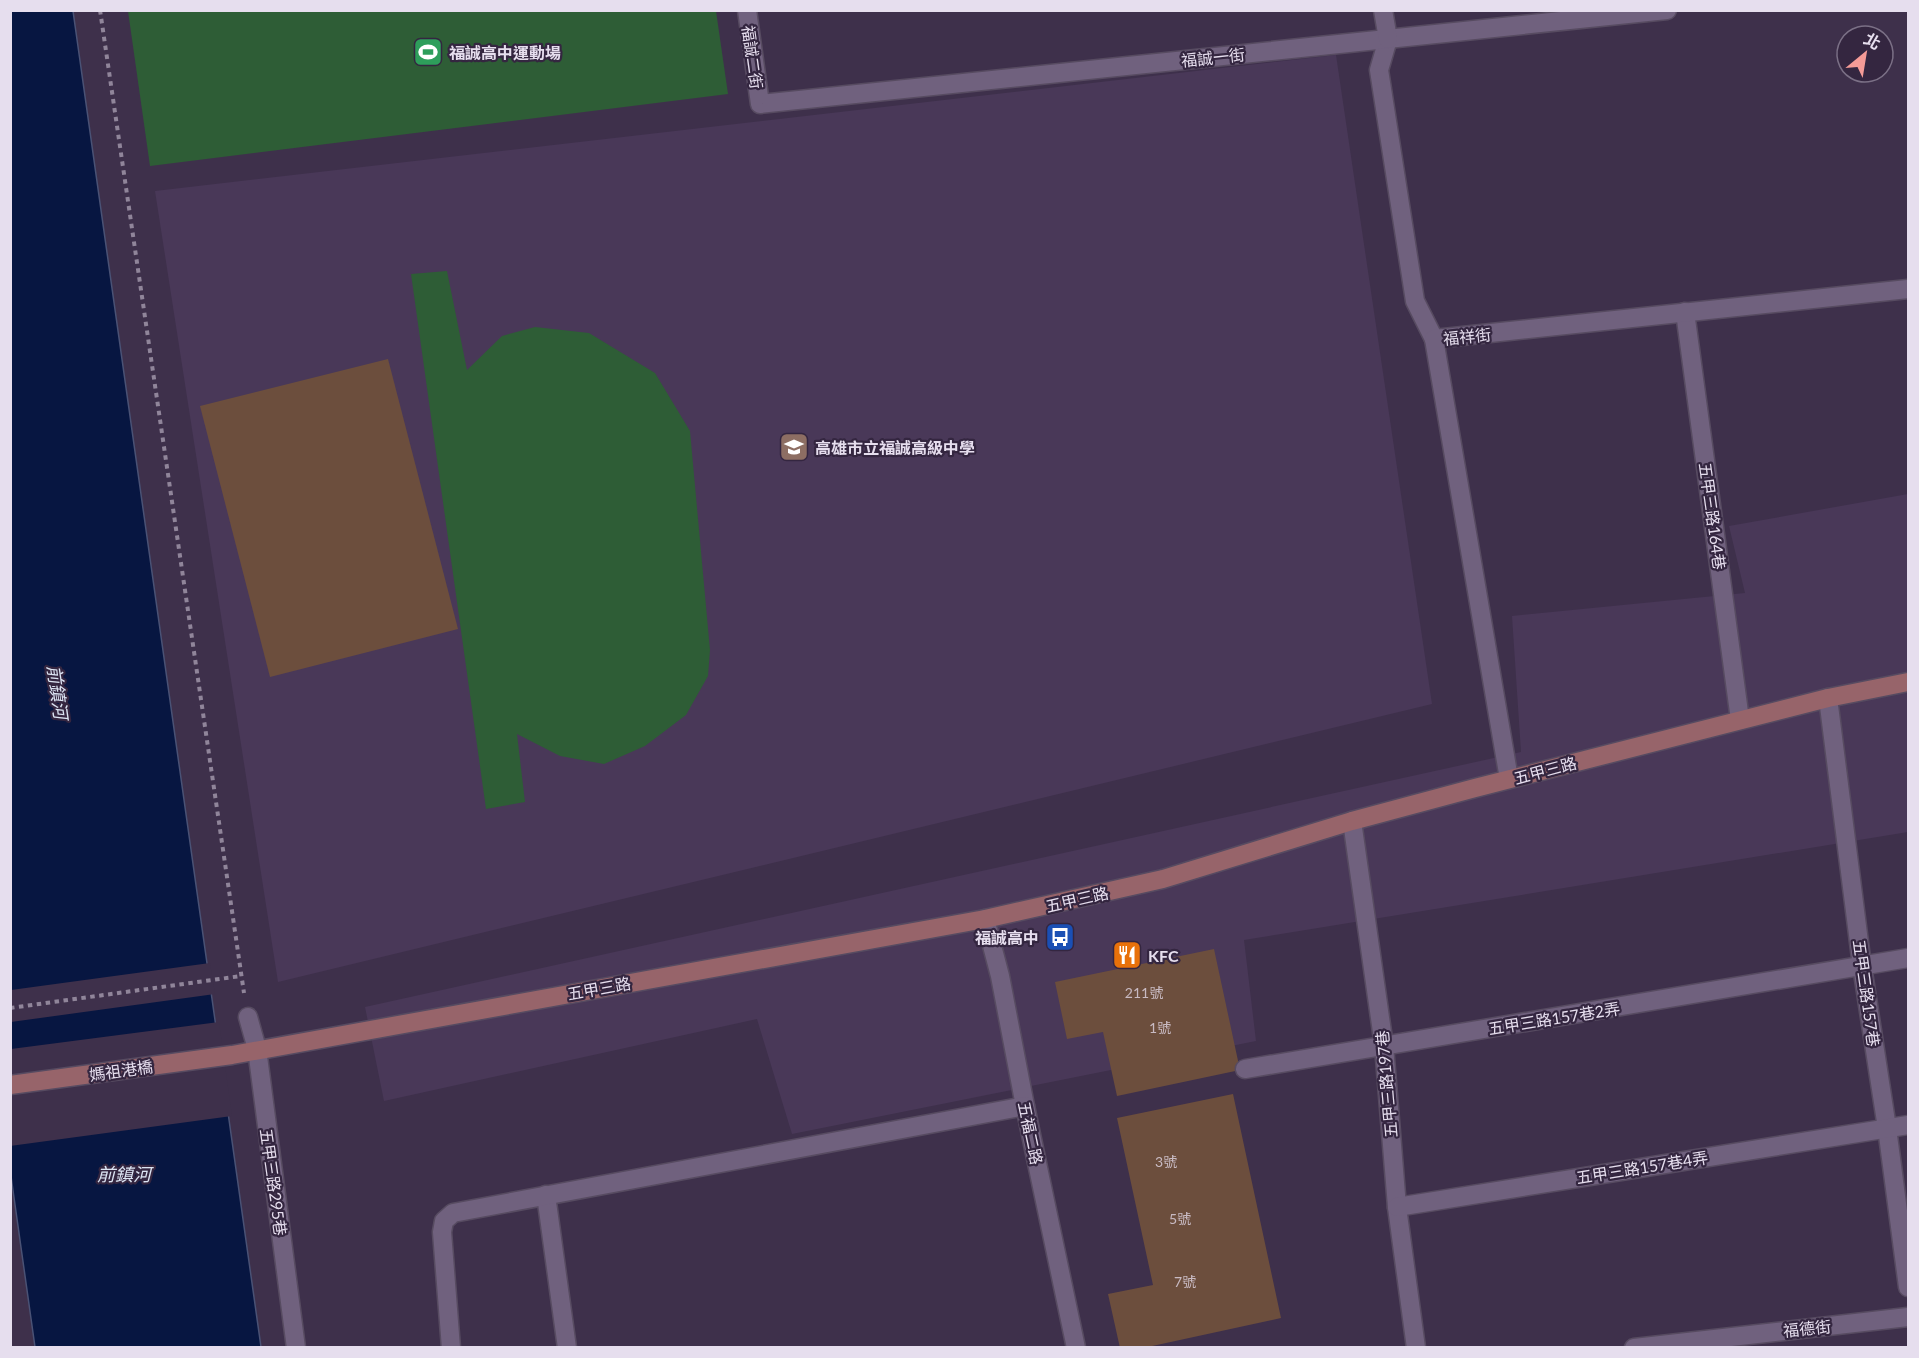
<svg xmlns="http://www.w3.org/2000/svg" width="1919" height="1358" font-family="Lato,'Noto Sans TC',sans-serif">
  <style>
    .built { fill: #493858 }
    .green { fill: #2e5d36 }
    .water { fill: #071641; stroke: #4a5275; stroke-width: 1.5 }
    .pier { fill: #3e304b }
    .building { fill: #6c4e3d }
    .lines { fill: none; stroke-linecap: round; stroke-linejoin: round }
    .lane-casing { stroke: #574b61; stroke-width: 21 }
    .street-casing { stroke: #574b61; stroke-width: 21 }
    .secondary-casing { stroke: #574b61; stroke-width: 21 }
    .path { stroke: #90859a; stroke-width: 4; stroke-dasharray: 4.5 4.5; stroke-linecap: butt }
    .lane { stroke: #70617e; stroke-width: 18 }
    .street { stroke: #70617e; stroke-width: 18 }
    .secondary { stroke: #97646a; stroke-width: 18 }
    .labels { text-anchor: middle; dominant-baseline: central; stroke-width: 4.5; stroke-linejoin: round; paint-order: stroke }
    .number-label { font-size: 14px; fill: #c8bac2 }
    .poi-label { font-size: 16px; font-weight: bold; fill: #e6deee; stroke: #342640; text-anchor: start }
    .street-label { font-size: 16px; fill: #e6deee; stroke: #342640 }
    .water-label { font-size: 18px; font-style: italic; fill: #dce4f3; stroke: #342640 }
  </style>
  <rect width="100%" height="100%" fill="#3e304b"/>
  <!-- built -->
  <g class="built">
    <polygon points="1336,55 1432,704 278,982 155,191"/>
    <polygon points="1908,494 1908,832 1244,940 1256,1041 792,1134 757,1019 384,1101 365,1007 1521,752 1512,616 1745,593 1729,526"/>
  </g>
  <!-- green -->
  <g class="green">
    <polygon points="128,11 716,11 728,94 150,166"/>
    <polygon points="447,271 467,370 502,336 535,327 589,333 655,373 690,431 710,650 708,676 686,715 645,746 604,764 560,756 517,734 525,802 486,809 411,274"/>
  </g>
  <!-- water -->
  <polygon class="water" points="10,11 73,11 261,1347 35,1347 10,1169"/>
  <!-- pier -->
  <g class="pier">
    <polygon points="210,963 215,994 11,1022 11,990"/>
    <polygon points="219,1022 232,1116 10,1146 11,1049"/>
  </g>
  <!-- building -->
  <g class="building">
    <polygon points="388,359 458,629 270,677 200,406"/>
    <polygon points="1214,949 1240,1070 1117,1096 1103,1032 1067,1039 1055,982"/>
    <polygon points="1233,1094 1281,1318 1143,1348 1120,1348 1108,1294 1153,1285 1117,1118"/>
  </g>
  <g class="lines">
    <!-- lane casing -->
    <g class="lane-casing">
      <g id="lane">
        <polyline points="1388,39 1379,70 1415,301 1434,339"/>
        <polyline points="248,1017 257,1049 296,1348"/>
        <polyline points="546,1195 567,1348"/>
      </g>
    </g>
    <!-- street casing -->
    <g class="street-casing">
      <g id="street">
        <polyline points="747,10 760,104 1667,10"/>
        <polyline points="1383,10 1388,39"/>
        <polyline points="1685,312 1740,720"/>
        <polyline points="1828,698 1862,966 1887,1128 1908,1287"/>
        <polyline points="1509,779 1434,339 1908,289"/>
        <polyline points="1352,821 1384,1046 1397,1207 1416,1348"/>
        <polyline points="985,919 1000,976 1025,1106 1076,1348"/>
        <polyline points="1245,1069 1908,958"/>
        <polyline points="1397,1207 1908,1125"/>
        <polyline points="451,1348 442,1232 444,1221 453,1213 1025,1106"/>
        <polyline points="1634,1348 1908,1317"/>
      </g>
    </g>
    <!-- secondary casing -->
    <g class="secondary-casing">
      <polyline id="secondary" points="10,1085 232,1055 985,919 1163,879 1352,821 1475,788 1828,698 1908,682"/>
    </g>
    <!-- path -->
    <g class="path">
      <polyline points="100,10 244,993"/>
      <polyline points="10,1008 241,976"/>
    </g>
    <!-- lane -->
    <use href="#lane" class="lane"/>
    <!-- street -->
    <use href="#street" class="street"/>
    <!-- secondary -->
    <use href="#secondary" class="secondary"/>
  </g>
  <!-- icons -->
  <defs>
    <g id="stadium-square" transform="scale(1.5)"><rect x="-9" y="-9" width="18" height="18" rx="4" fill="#2e9e5b" stroke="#342640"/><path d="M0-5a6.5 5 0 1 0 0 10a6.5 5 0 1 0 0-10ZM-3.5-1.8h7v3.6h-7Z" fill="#fff"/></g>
    <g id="school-square" transform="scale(1.5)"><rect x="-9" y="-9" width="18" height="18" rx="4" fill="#8d6e63" stroke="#342640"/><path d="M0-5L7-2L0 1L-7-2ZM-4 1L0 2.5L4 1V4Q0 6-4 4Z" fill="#fff"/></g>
    <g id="bus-square" transform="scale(1.5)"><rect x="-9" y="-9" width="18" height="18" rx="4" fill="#1a4fb4" stroke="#342640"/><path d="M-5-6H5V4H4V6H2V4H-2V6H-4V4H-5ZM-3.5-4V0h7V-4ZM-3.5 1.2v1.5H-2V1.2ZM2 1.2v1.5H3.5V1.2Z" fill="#fff"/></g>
    <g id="restaurant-square" transform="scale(1.5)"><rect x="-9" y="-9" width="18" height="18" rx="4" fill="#e8710a" stroke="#342640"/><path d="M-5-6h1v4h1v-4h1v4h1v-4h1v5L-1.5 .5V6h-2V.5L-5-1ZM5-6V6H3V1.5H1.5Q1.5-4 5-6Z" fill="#fff"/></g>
  </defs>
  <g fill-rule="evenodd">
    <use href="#stadium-square" x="428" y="52"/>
    <use href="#school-square" x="794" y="447"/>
    <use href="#bus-square" x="1060" y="937"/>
    <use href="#restaurant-square" x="1127" y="955"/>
  </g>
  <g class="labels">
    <!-- number labels -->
    <g class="number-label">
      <text x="1144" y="992">211號</text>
      <text x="1160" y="1027">1號</text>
      <text x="1166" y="1161">3號</text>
      <text x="1180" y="1218">5號</text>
      <text x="1185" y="1281">7號</text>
    </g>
    <!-- poi labels -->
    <g class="poi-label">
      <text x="449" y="52">福誠高中運動場</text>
      <text x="815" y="447">高雄市立福誠高級中學</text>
      <text x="1039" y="937" text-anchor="end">福誠高中</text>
      <text x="1148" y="955">KFC</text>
    </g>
    <!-- street labels -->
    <g class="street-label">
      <text transform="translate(753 57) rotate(82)">福誠二街</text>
      <text transform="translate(1213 57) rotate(-6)">福誠一街</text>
      <text transform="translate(1467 336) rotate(-6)">福祥街</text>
      <text transform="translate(1713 516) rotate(82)">五甲三路164巷</text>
      <text transform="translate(1545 770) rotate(-15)">五甲三路</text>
      <text transform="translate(1077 899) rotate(-13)">五甲三路</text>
      <text transform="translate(599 988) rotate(-10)">五甲三路</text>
      <text transform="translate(1867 993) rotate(82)">五甲三路157巷</text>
      <text transform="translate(1554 1018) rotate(-9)">五甲三路157巷2弄</text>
      <text transform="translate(121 1070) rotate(-8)">媽祖港橋</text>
      <text transform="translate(1386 1084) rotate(-95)">五甲三路197巷</text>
      <text transform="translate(1031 1133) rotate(78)">五福二路</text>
      <text transform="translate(1642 1167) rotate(-9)">五甲三路157巷4弄</text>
      <text transform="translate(274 1182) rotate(82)">五甲三路295巷</text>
      <text transform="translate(1807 1328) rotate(-6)">福德街</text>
    </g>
    <!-- water labels -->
    <g class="water-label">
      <text transform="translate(58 692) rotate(82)">前鎮河</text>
      <text x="124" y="1174">前鎮河</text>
    </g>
  </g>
  <!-- border -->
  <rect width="1919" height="1358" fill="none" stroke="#e6deee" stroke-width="24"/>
  <!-- north arrow -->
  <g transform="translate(1865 54) rotate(30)"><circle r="28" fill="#342640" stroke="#7b7086" stroke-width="1.5"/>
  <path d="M0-4.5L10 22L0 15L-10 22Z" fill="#f59b97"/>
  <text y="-9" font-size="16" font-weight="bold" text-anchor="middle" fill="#e6deee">北</text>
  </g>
</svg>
